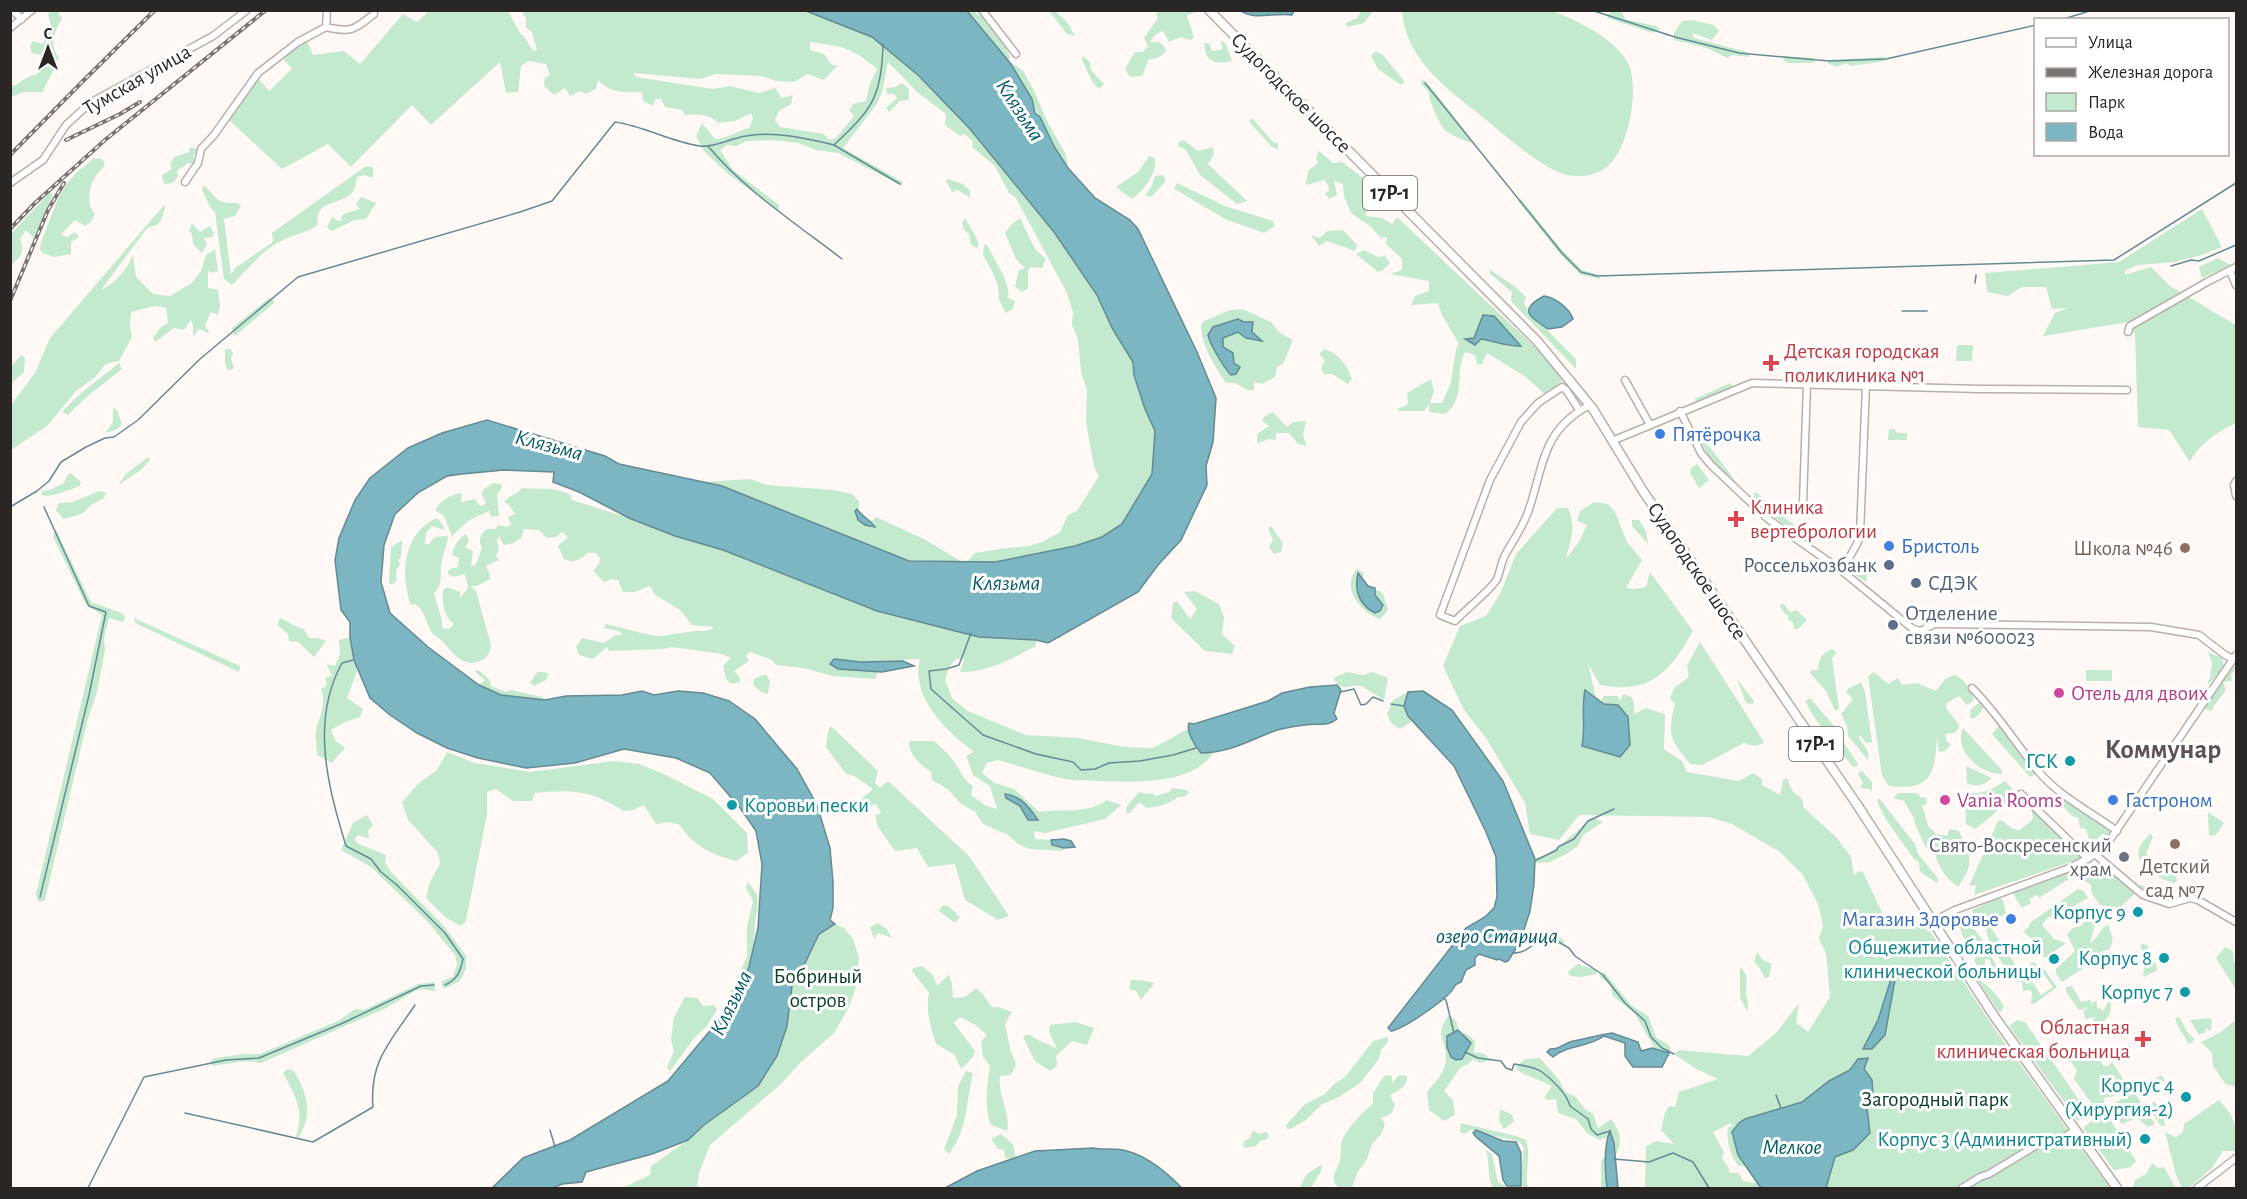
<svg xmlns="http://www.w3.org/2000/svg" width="2247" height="1199" font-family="'Alegreya Sans',sans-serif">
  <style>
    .green { fill: #c3e9ce; fill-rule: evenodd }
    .water { fill: #7bb6c2; stroke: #638b93; stroke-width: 1.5 }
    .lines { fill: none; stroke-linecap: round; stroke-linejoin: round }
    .stream { stroke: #638b93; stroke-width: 1.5 }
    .minor-casing { stroke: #baaeaa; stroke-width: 9 }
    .major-casing { stroke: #baaeaa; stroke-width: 11 }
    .minor { stroke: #fff; stroke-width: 6 }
    .major { stroke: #fff; stroke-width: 8 }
    .rail-casing { stroke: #797471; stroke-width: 4 }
    .rail { stroke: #fff; stroke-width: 1.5; stroke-dasharray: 4.5; stroke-linecap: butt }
    .health-dot { fill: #e0444e; stroke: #fff; stroke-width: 2 }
    .shop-dot { fill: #3f7fe0; stroke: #fff; stroke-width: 2 }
    .education-dot { fill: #8d6e63; stroke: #fff; stroke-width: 2 }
    .service-dot { fill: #5c6f8a; stroke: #fff; stroke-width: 2 }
    .hotel-dot { fill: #d1479c; stroke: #fff; stroke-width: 2 }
    .culture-dot { fill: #0f9aa8; stroke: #fff; stroke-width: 2 }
    .worship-dot { fill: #6b7280; stroke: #fff; stroke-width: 2 }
    .labels { text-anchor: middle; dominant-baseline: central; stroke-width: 6; stroke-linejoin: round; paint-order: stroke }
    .shield { fill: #fff; stroke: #6a6766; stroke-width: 1.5 }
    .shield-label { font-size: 20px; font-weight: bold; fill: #2a2624 }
    .street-label { font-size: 21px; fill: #2a2624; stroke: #fff }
    .health-label { font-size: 21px; fill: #be3a42; stroke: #fff; text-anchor: start }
    .shop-label { font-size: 21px; fill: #366cbe; stroke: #fff; text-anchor: start }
    .education-label { font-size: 21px; fill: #785e54; stroke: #fff; text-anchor: end }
    .service-label { font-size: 21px; fill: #4e5e75; stroke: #fff; text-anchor: start }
    .hotel-label { font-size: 21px; fill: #b23c85; stroke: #fff; text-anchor: start }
    .culture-label { font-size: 21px; fill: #0d838f; stroke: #fff; text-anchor: end }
    .worship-label { font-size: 21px; fill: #5b616d; stroke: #fff; text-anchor: end }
    .park-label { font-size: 21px; fill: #073d20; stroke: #fff }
    .water-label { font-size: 22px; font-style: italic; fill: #005865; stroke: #fff }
    .district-label { font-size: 27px; font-weight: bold; fill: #5e5350; stroke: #fff }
  </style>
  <rect width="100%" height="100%" fill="#fff8f5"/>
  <!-- green -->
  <g class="green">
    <path d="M 50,11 L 60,11 L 58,13 L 62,19 C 54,31 49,45 59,58 C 55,70 47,80 43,92 L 24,92 L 11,97 L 11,84 L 15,86 C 24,77 35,76 44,66 L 41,55 L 32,53 L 30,46 L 33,41 L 43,44 L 51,26 L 48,15 Z"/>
    <path d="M 429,11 L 508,11 L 521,35 L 523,35 L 533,51 L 537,50 L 532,32 L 526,28 L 526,18 L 521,11 L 806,11 L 872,37 L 918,75 L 970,129 L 1054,232 L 1097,295 L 1112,328 L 1133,362 L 1134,375 L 1145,409 L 1155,431 L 1152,474 L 1122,524 L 1102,537 L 1076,546 L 995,562 L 967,562 L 975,553 L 999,549 L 1029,546 L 1042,542 L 1060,532 L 1068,515 L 1077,511 L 1099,476 L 1094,467 L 1086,422 L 1087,390 L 1081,372 L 1078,339 L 1072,325 L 1073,312 L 1067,293 L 1016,198 L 1009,193 L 995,166 L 972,147 L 973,141 L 964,134 L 960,136 L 945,125 L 946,114 L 917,92 L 888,62 L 882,93 L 876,105 L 843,148 L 903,182 L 902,186 L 838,153 L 816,150 L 798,143 L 773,140 L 747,141 L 736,146 L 727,145 L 720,150 L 733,170 L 779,205 L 778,211 L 727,173 L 704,151 L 696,136 L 702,123 L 715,139 C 727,139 737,131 749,128 L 753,119 L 751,113 L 735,121 L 718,123 C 710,114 695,114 685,115 L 682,110 L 665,107 L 661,99 L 655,99 L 653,106 L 643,101 L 642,92 C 626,93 609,93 598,80 L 596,89 L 586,94 L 580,91 L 570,96 L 565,88 L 554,95 L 544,86 L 545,77 L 550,76 L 546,64 L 528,61 L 521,66 L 518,92 L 506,93 L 500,62 L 431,125 L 412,105 L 351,167 L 328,144 L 282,169 L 229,120 L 257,77 L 269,91 L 292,69 L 282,57 L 296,46 L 307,41 L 313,55 L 344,51 L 360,64 L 403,14 L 417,22 ZM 810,42 C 841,46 853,48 877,69 L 870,83 L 866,101 L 853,104 L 849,110 L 854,116 L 836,138 L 829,140 L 824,134 L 780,127 L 775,120 L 779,111 L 791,104 L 793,95 L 782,98 L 775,88 L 759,93 L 730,86 L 713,89 L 636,77 L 633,73 L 700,79 L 716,74 L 761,76 L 776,81 L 794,82 L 807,74 L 824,80 L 838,65 L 832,65 L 824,54 L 810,50 Z"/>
    <polygon points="967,11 974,11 978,15 984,16 1002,40 1010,57 1008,61"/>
    <polygon points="1049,11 1055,11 1067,22 1075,36 1067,34"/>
    <path d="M 1159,11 L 1198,11 L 1187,15 L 1194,38 L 1190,40 L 1181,37 L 1169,42 L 1163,31 L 1155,35 L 1150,42 L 1159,42 L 1165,47 L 1166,51 C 1162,56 1156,60 1149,59 L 1142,76 L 1130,77 L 1125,69 L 1135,52 L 1143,52 L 1148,46 L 1144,38 L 1158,18 L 1156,14 Z"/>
    <polygon points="1361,11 1373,11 1364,23 1347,27 1346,23 1357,18"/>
    <path d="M 1402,11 C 1439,10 1475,10 1511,10 C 1524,10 1541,8 1552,11 C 1578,20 1617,40 1629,65 C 1639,90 1629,145 1610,164 C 1600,175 1581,178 1567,175 C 1540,169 1497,128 1474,110 C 1441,85 1405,55 1402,11 Z"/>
    <polygon points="1614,11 1622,12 1625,19 1656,26 1660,29 1653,33 1607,18 1609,13"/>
    <polygon points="1692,20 1714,25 1719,31 1712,40 1692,33 1694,38 1747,52 1750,57 1732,55 1728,58 1704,47 1674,40 1674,33 1682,21"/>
    <path d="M 1220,40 L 1226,44 L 1232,61 C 1213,64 1206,63 1204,43 L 1209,43 L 1212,51 L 1223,49 Z"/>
    <polygon points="1376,51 1384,56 1405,82 1401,85 1378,69 1371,56"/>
    <polygon points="1083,56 1090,62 1091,70 1104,84 1099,89 1093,83 1082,60"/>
    <polygon points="1784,56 1813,58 1815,63 1787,63 1783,59"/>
    <polygon points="1884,57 1886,61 1851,66 1846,63 1837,67 1827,63 1828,60"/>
    <path d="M 1011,64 L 1017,66 L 1024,72 L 1035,93 L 1046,119 L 1066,155 L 1068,168 C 1046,134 1032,99 1011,64 Z"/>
    <path d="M 1422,79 C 1429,82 1464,130 1471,139 L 1470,143 C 1463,139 1454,137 1447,132 C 1440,127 1428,99 1429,92 L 1421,84 Z"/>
    <polygon points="902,83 909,89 909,100 900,101 889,112 886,108 897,98 894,94 887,94 886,88 895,87"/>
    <polygon points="1250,119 1253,119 1274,143 1278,143 1278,150 1271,146 1250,123"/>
    <polygon points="1184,140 1198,151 1213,147 1214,154 1208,164 1247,201 1237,204 1200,175 1186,150 1178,146 1178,142"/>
    <polygon points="190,147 197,149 193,157 196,161 192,164 188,163 177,171 178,176 173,183 164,184 162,175 172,169 170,164 174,157 189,152"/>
    <path d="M 1319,151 L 1333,163 L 1342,162 L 1376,188 L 1365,216 L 1382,218 L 1392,224 L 1397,217 L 1538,350 L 1564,379 L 1546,395 L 1523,375 L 1487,353 L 1482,364 L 1477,365 L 1475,355 L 1465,352 C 1454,372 1467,398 1445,414 L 1429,412 L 1429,404 L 1424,411 L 1398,411 L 1398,409 L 1408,404 L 1407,393 L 1431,379 L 1434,391 L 1430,403 L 1442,403 L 1451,382 L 1456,349 L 1459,344 L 1442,315 L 1438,303 L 1411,305 L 1415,296 L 1429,291 L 1429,281 L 1390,274 L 1402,270 L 1402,259 L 1386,244 L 1387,237 L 1381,238 L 1371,227 L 1351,213 L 1344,196 L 1343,184 L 1334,181 L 1337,195 L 1329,199 L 1325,193 L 1330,190 L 1325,180 L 1306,185 L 1308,171 L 1318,163 L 1316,157 ZM 1483,316 L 1509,347 L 1497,341 L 1466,339 L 1474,338 Z"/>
    <path d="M 1149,156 L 1155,158 C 1158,173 1143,191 1132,199 L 1116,187 L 1139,171 Z"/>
    <path d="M 94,158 L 102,159 L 105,164 C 104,167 102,169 99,172 C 89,183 85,203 95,214 L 91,222 L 85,226 L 75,220 L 61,234 L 67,237 L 75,232 L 79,237 L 71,242 L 71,254 L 54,257 L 42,253 L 40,248 L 41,242 L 58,199 L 66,185 L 75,174 Z"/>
    <path d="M 366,166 L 373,167 L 373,178 L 364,175 L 357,177 C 356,181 356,187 353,191 C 343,206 313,199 318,225 C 306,233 295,234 283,240 C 262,249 248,270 232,285 L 224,279 L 215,212 L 210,207 L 202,190 L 204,185 C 217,198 216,204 237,203 L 241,206 L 235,216 L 224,219 L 231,275 L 235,268 L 273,242 L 272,233 Z"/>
    <polygon points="1163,175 1166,181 1151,197 1145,196 1151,187 1155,176"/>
    <polygon points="948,179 963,184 970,191 970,198 958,190 952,192 946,181"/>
    <polygon points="1177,183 1225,206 1273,221 1275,226 1264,233 1227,220 1174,189"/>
    <path d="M 50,192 L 53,195 L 34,238 L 26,230 L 20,239 C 25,252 21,257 11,265 L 11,234 Z"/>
    <polygon points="361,197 376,203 366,219 354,220 332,231 327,227 332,217 340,222 343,214 360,209 356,204"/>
    <polygon points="1520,198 1562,250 1582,270 1599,275 1600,279 1581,275 1560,254 1518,201"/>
    <path d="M 164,205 L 165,208 C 162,218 161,227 148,227 L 101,290 C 116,282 126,271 133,255 L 136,277 L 153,294 L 170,296 L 192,283 L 201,271 L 206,255 L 215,249 L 218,271 L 212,273 L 208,271 L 208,288 L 218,290 L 220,306 L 218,315 L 211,312 L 205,325 L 210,334 L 199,329 L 193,337 L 193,325 L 191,320 L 184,330 L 174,328 L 155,342 L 153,338 L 161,327 L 168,323 L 166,308 L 155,306 L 131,312 L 130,326 L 132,337 L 119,361 L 106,364 L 95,377 L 76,391 L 47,426 L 11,450 L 11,405 L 35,373 L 50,338 Z"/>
    <path d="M 2202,209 L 2222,247 L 2202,255 L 2175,262 L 2138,265 L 2126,270 L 2124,275 L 2151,267 L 2170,286 L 2236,325 L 2236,423 C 2220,430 2198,445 2190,462 L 2169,430 L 2138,427 L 2135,334 L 2129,322 L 2043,336 L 2055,313 L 2068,308 L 2052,309 L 2046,287 L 2022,287 L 2008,296 L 1987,292 L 1985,273 L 2119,262 Z"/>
    <path d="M 965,218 C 970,227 976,235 979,244 L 977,248 L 971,245 L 969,234 L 964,230 L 962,223 Z"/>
    <polygon points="1020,218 1035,249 1046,259 1042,268 1031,267 1028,270 1028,289 1021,292 1015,286 1019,270 1025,268 1016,259 1005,233 1012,224"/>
    <polygon points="192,223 200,232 210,226 214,233 212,237 204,238 207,244 202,253 193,244 192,234 189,231"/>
    <polygon points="1343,230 1357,245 1355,251 1327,241 1319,246 1311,235 1320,238 1327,231"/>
    <path d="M 984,244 L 988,246 C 994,261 1012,284 1008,298 L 1015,301 L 1013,309 L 1006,313 L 999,300 L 998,286 L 991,269 L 983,255 Z"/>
    <polygon points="1364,250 1378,257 1385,256 1390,263 1383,270 1378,272 1356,254"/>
    <polygon points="2218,258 2231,265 2202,278 2199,267"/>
    <polygon points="1489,269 1517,288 1526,297 1524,304 1529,312 1576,359 1576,369 1511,301 1512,292 1490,274"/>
    <polygon points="269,298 274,300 274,303 235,336 233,334 232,328"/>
    <path d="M 1242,309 L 1271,322 L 1279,332 L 1293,340 L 1283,364 L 1277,367 L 1275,377 L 1262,384 L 1254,382 L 1254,390 L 1248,390 L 1235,383 L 1226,383 C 1214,365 1201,345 1201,324 L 1204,321 L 1230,310 ZM 1238,319 L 1244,322 L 1252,332 L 1247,339 L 1238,332 L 1223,338 L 1223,347 L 1233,353 L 1236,374 L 1231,375 L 1225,370 L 1214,327 Z"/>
    <polygon points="1957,345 1973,345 1972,361 1956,361"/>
    <polygon points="225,349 230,349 233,353 231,359 234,368 228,371 225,364"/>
    <path d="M 1325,349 C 1340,355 1346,364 1352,379 L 1348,384 L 1332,374 L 1324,374 L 1321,368 L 1325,360 L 1319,354 Z"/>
    <polygon points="21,355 25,358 24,372 11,384 11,367"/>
    <path d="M 119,363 L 122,369 C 103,384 84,398 68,415 L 62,412 C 79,393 99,379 119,363 Z"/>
    <polygon points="1730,383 1734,387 1696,402 1695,399"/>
    <polygon points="113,408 117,410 122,424 116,430 105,433 113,422"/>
    <polygon points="1273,412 1287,427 1293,422 1306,421 1303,436 1307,446 1298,444 1289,433 1276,433 1276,440 1268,439 1257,444 1257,434 1269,426 1262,421 1265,416"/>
    <polygon points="1889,429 1894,429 1898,433 1907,433 1907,440 1888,440"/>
    <polygon points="1699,439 1709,446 1734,479 1730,478 1711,460"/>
    <polygon points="148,457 150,460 141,470 118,485 126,474"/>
    <polygon points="1697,464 1709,480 1699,488 1690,473 1691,468"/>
    <path d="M 71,473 L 81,482 L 80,486 C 68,490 53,498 41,495 L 42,491 L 50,490 L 64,483 L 67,475 Z"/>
    <polygon points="750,479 767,485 834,490 852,494 859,501 859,507 855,511 857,520 865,525 875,527 872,521 876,517 926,540 962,562 909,561 722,486 701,482"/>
    <path d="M 493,483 L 501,484 L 502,488 L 497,494 L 499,516 L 491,517 L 489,511 L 468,521 L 452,536 L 444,516 L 435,510 C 442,499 450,495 462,493 L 461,502 L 475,499 L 479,505 L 483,506 L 486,503 L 481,494 L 484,489 Z"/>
    <path d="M 522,488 C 541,490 554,486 571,495 L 572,500 L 629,518 L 675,536 L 723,550 L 877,611 L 979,637 L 1036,640 L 1036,646 C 1012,659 988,672 960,672 L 964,659 L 956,659 L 949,667 L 945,680 L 952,698 L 968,711 L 1026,735 L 1078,738 L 1125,747 L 1153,748 L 1188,729 L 1196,748 L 1201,753 L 1213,753 C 1192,786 1131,782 1097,781 C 1086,780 1075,781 1065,779 C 1042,774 1020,766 998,760 L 987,763 L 982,773 L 995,783 L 1014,789 L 1039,812 C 1063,808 1086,815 1107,800 L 1121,805 L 1105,819 L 1045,833 L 1034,831 L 1035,839 L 1051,840 L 1052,845 L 1064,848 L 1063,851 L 1030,849 L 1018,844 L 1008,835 L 983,824 L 975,812 L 960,803 L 949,790 L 932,780 L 931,772 C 920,764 909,756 909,741 L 934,741 C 942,748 949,754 955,763 C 962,773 962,779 973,786 L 971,795 L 986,806 L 997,809 L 990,786 L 973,775 L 966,756 L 974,752 C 946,731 910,697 920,659 L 861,662 L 834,659 L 831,664 L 838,669 L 878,672 L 875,679 L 833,676 L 803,668 L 776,665 L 772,660 L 750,652 L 746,656 L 749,661 L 734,671 L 740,677 L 740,682 L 731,684 L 726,679 L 723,666 L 731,658 L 722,654 L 671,647 L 664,649 L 609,651 L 607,647 L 593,659 L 579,655 L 576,647 L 582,638 L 604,643 L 616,635 L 622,635 L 619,631 L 603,628 L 606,624 C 619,627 652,637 663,636 C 674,634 685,632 696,631 C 704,631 707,632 714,627 L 692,625 L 680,610 L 654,594 L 650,586 L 635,592 L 623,592 L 618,580 L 612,579 L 604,582 L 593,571 L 599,564 L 600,558 L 596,553 L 587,553 L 582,558 L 572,562 L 564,559 L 558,546 L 568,537 L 562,532 L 556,537 L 547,538 L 539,530 L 524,529 L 522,537 L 514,543 L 504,545 L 499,537 L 497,541 L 499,549 L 496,556 L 499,560 L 486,566 L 489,572 L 490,579 L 477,586 L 471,586 L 476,591 L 491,645 C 490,652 489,656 482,660 C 463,670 452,651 441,640 C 437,636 433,636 431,631 C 425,621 425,610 415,604 L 411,605 C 402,582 402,551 419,531 C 423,526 429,522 434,519 L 438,519 L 444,527 L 444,530 L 432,526 L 426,533 L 425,544 L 429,544 L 435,537 L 447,536 L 448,538 C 446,547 442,557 441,567 C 440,578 443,584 434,593 L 442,621 L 442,628 L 449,629 L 454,624 C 443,616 442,603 443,590 L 447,587 L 460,592 L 460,598 L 468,588 L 465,574 L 453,577 L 447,573 L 450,569 L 458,567 L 459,558 L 452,555 C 454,545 458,539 466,534 L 469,541 L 465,547 L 473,551 L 471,567 L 476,564 L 482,548 C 478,540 480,536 486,529 L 495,529 L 499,525 L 507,527 L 511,524 L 508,517 L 515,514 L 509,505 L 504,502 C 509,495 516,496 522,488 Z"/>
    <polygon points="99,491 106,493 104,498 91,505 82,514 63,519 56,510 59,503 73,502"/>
    <polygon points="1754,493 1757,493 1777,512 1796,526 1796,529 1793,530 1774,517 1754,497"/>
    <path d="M 1594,502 L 1608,504 L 1615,512 L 1627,542 L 1642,560 L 1626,588 L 1634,589 L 1646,587 L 1650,572 L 1693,631 C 1670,672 1650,695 1600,685 L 1588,664 L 1596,697 L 1585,690 C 1578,722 1589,745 1620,757 L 1630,746 L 1627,724 L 1601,701 L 1604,696 L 1617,696 L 1620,701 L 1623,694 L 1632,697 L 1634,703 L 1634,714 L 1646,708 L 1665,714 L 1664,749 L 1682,761 L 1687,772 L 1739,781 L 1753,773 L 1762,779 L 1762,785 L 1780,795 L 1783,780 L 1787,778 C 1789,782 1790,789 1794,792 C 1800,798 1804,797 1803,807 L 1836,837 L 1851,857 L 1854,875 L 1858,871 L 1863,872 L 1889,927 L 1892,914 L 1926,925 L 1996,1031 L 2110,1188 L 1645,1188 L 1646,1146 L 1656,1141 L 1674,1144 L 1661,1130 L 1665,1113 L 1669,1106 L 1675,1107 L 1679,1092 L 1718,1079 L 1696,1069 L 1674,1054 L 1679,1050 L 1748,1056 L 1776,1033 L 1799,1003 L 1796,1022 L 1808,1032 L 1830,997 L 1826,953 L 1819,939 L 1823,925 L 1818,904 L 1803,875 L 1780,852 L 1732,824 L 1709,817 L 1579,815 L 1559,840 L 1530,834 L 1525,803 L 1486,738 L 1464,710 L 1443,666 L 1460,626 L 1486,616 L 1501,592 L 1516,554 L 1557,508 L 1568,508 C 1577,528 1570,541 1566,559 L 1580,540 L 1587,525 L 1577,521 L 1580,511 ZM 1731,1123 L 1732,1127 L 1728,1127 C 1726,1139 1730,1157 1739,1166 L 1745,1166 L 1756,1183 L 1743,1181 L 1739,1173 L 1730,1173 L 1728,1167 L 1722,1158 L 1724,1152 L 1713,1132 Z"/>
    <polygon points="1632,520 1639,520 1646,531 1648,544 1632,526"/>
    <polygon points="1271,526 1283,543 1281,552 1274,554 1269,547 1273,540 1268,529"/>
    <polygon points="54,532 57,532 91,602 122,613 125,617 123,622 109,618 104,638 105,650 97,692 87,722 45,900 38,902 36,894 102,615 86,605 53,537"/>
    <polygon points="402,540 401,557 398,560 400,564 396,571 397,580 393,584 389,584 391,547"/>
    <polygon points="1850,567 1868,569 1866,582 1849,571"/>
    <path d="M 1357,569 L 1364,573 L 1363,579 L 1358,574 C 1354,587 1358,597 1366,608 L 1375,595 L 1375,591 L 1378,590 L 1383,594 L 1388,610 L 1380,619 C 1361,613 1340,587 1357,569 Z"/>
    <polygon points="1195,591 1219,604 1224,618 1222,634 1235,646 1232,654 1205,651 1171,618 1173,603 1177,601 1190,619 1197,609 1184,592"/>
    <polygon points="1783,603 1790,612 1789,613 1796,610 1807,620 1798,629 1794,629 1793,623 1788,619 1788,614 1786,615 1779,606"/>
    <polygon points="134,618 240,666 239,672 135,623"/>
    <path d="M 280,618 C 288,621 296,628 304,629 L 309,638 L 318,638 L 326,641 L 314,657 L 298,642 L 289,641 L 288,634 L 277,625 Z"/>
    <path d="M 350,637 L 357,671 L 347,698 L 363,709 L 360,717 L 343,723 L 331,730 L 335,740 L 345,748 L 332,763 L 317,755 C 317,747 314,734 317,726 C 321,714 326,703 321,689 L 327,685 L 325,678 L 332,676 L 327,664 L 335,666 L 340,654 L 339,640 Z"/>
    <path d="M 1700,642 L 1764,742 C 1758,747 1750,746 1744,743 L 1702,765 L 1690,764 C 1670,739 1667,736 1675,704 L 1670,698 L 1674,688 L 1689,677 L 1687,666 Z"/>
    <path d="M 1832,649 L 1837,653 L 1832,658 L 1839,709 L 1835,711 L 1826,691 L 1810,673 L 1811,670 L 1818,670 C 1820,657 1820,655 1832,649 Z"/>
    <polygon points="2208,652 2222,658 2224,667 2209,684 2207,681 2210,679 2212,663"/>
    <polygon points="2234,665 2235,669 2231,675 2232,681 2223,682 2226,690 2213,707 2213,710 2210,711 2204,708 2211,695 2215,694 2214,688 2230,667"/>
    <polygon points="478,670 489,679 491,686 506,692 511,690 542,697 545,700 501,695 479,685 485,680 474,671"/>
    <rect x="2086" y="670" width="26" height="11"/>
    <polygon points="537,672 544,672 549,674 546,680 534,686 530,683"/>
    <path d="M 1347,672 L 1363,675 L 1373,672 L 1388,678 L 1384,700 C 1377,696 1370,691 1363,687 C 1351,681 1344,696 1333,678 Z"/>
    <path d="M 1874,672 L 1888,684 L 1898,678 L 1902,685 L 1917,683 L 1936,691 L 1946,678 L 1955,675 C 1964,679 1972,690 1974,700 L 1967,705 L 1959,696 L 1947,703 L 1946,708 L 1959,725 L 1958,730 L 1954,733 L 1945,734 L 1947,742 L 1951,744 L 1945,751 L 1939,752 L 1937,736 C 1935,774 1932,791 1889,786 L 1882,776 L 1868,676 Z"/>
    <polygon points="766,674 770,681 768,694 763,693 753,685 754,679"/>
    <polygon points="1737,679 1754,701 1753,704 1746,703"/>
    <path d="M 1861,682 L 1865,692 L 1872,742 L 1866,743 L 1860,735 L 1859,738 C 1863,745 1871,751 1868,760 L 1848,736 L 1847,726 L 1841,714 L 1853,699 L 1846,692 L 1849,688 Z"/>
    <polygon points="1408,692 1404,706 1413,721 1400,729 1391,723 1387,714 1393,700"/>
    <polygon points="1810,698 1840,733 1842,740 1858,764 1856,767 1852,766 1814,717 1805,701"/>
    <polygon points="1980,702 1984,704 1982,711 1975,718 1970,718 1971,709"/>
    <polygon points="831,726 878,771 875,783 880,788 888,781 969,856 1009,916 998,920 965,900 955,864 928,867 917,848 895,851 878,827 875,815 881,813 876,804 863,809 859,801 873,789 854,776 846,774 826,747 828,731"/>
    <polygon points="1999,726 2009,736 2036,774 2030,777 1992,734"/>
    <path d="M 1963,728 L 2001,769 L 2003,774 C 1981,775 1953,751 1963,728 Z"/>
    <path d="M 447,752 L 475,763 L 530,772 L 614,761 L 640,764 L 668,776 L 713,799 L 747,833 L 748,853 L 736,861 C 711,854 694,847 680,825 L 669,822 L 656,824 L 644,805 L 634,810 L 623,811 C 593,790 570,789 535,793 L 532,801 L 513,801 L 496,789 L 487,792 L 487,814 L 466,921 L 461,926 L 446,918 L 426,898 L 430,882 L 440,864 L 438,853 L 408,820 L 402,802 L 419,783 L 437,770 Z"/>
    <path d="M 1966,766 L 1992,778 C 1984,785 1977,788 1967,783 Z"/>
    <polygon points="1861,770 1872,782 1872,791 1869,789 1860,788 1863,783 1858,774"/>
    <path d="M 2005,781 L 2016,793 L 1988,819 L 1975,829 L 1966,824 L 1965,791 C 1981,797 1992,789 2005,781 Z"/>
    <path d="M 1172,788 L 1187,790 L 1189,793 L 1183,797 L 1178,797 C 1170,804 1157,807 1147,808 L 1139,802 L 1130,813 L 1126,813 L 1127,806 L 1139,792 L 1147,794 L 1153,793 L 1155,796 L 1169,792 Z"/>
    <path d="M 1898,793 L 1917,793 L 1920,797 L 1927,798 L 1926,805 L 1922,805 L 1929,828 L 1933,830 L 1936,834 L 1947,836 L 1949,829 L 1959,831 C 1971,856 1975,863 1958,887 C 1945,878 1935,863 1934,846 L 1926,848 L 1914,822 L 1915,820 L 1904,801 L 1893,798 Z"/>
    <polygon points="2058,793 2109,829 2110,836 2102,834 2098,838 2099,844 2090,842 2086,829 2080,828 2078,818 2072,816 2054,797"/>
    <path d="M 1879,798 L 1915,844 L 1918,854 L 1938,878 L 1937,883 L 1920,872 L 1919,862 L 1914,859 C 1901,840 1885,822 1877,801 Z"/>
    <polygon points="2031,806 2082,858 1974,895 1976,885 1969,886 1998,821 2001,820 2013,829 2020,830 2033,819"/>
    <polygon points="2208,812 2224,823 2216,835 2211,836 2209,835"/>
    <polygon points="367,815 373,825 368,831 369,839 358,835 354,840 359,844 386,855 385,863 392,873 444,926 466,956 466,969 460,981 446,988 442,987 442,981 453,977 457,964 455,955 427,921 371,867 341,850 353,823"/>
    <path d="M 1594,818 L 1603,822 L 1583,835 L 1578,846 L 1568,853 L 1550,862 L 1535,863 L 1535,859 C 1551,854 1563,843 1576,832 C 1583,826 1585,821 1594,818 Z"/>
    <path d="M 2150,833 L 2153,837 L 2146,853 L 2150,860 L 2176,876 L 2177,881 L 2174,883 C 2161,880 2134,865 2139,849 C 2140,844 2147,838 2150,833 Z"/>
    <path d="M 2093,864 C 2104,869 2129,884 2135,894 L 2119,908 L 2100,905 L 2091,892 L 2091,885 L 2085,881 L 2076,869 Z"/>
    <polygon points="2072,871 2075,875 2039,898 2037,895 2029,899 2031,903 2022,908 2012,892"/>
    <polygon points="748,882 757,895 758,906 755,921 754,942 749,967 724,1012 722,1009 747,957 747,926 753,901 746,888"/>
    <polygon points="2140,885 2162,891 2166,897 2163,901 2149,896 2137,887"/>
    <polygon points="2078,889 2084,891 2088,898 2057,916 2048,917 2042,925 2054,939 2066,943 2045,958 2042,954 2043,945 2040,941 2035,943 2023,931 2029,927 2030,923"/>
    <path d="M 1999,898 L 2003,900 L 2006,913 L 1989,925 L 2015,964 L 2013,969 L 2015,974 L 2019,973 L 2020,967 L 2024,965 L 2028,967 L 2032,962 L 2036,963 L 2037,968 L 2028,975 L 2041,995 L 2053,987 L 2042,972 L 2044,969 L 2057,987 L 2034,1004 L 2031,1004 L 2032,993 L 2030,990 L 2023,991 L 2022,982 L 2015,981 C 2007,969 1996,956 1990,943 C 1986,932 1986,922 1973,914 L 1972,910 Z"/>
    <polygon points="947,905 960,917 955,923 939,911 942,906"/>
    <path d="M 2091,915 L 2095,925 L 2090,943 C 2098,939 2099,930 2108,924 L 2113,939 L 2110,949 L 2101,952 L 2094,961 L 2062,982 L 2056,974 L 2056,969 L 2075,951 L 2067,934 L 2073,928 L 2081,926 Z"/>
    <path d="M 1961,917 C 1977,927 1988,949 1996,965 L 1994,969 L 1991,966 L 1990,960 L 1985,959 L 1985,966 L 1978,967 L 1974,961 L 1977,952 C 1965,937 1962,942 1959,920 Z"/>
    <polygon points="878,923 887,929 892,938 878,933 874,939 870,927"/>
    <polygon points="835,924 844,928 853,939 859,958 856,987 849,1007 834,1033 800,1063 781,1084 710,1145 699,1173 697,1188 622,1188 650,1175 651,1166 688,1140 725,1108 787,1026 793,978 805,963 819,934"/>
    <polygon points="1543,931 1551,932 1552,936 1560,937 1565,942 1557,945 1552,940 1548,941 1545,939 1537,946 1532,947 1531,945 1534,937"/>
    <polygon points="2143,944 2148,945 2148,954 2156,964 2157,970 2144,977 2143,974 2145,966 2143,959 2145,956 2140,946"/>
    <polygon points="2225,947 2233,951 2234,961 2236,964 2236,990 2216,958"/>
    <polygon points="1757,952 1763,960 1772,964 1769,977 1765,978 1759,967 1754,962"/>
    <polygon points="1578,964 1596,970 1597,974 1580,977 1570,976 1568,972"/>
    <path d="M 922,966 L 933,975 L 937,986 L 949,975 L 952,984 L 953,998 L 965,997 L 976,988 L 982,993 L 992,1007 L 998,1007 L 1012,1012 L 1005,1024 L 1011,1052 L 1016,1064 L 1011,1075 L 1000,1076 C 997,1095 1011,1112 1007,1131 L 991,1125 C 984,1110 987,1083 990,1066 L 983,1057 L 981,1042 L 987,1035 L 974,1024 L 960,1017 L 954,1023 L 975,1051 L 973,1057 L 961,1069 L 954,1054 L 936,1044 C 931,1028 925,1010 929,993 L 912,971 L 913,968 Z"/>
    <path d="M 1740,967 C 1749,974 1746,981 1746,991 C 1746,999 1750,1003 1747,1011 L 1740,998 Z"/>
    <polygon points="1604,972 1631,1005 1648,1016 1656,1037 1670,1046 1670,1056 1659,1056 1635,1014 1613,996 1610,985 1600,977 1599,975"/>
    <path d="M 1977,979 C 1989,985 1997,995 2004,1006 L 2001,1012 L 1999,1012 Z"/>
    <path d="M 1131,980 L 1141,980 L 1154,983 C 1151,990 1145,993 1141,1000 L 1136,991 L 1129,989 Z"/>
    <polygon points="435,982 435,991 422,989 415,991 386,1008 261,1063 246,1061 212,1066 210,1061 216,1058 243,1054 260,1054 340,1020 355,1009 364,1010 418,984"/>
    <path d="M 2072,986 L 2081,1002 L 2090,1000 L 2092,1004 L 2095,1001 L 2097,1002 L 2097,1009 L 2100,1008 L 2103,1011 L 2110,999 C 2113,1017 2107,1020 2092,1027 L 2091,1022 L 2096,1017 L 2085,1019 L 2084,1011 L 2088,1008 L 2079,1010 L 2066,992 L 2066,987 Z"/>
    <polygon points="685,997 697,998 703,1006 714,1005 717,1010 706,1027 695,1037 670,1071 667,1067 674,1051 671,1040 674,1017"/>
    <path d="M 1449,1015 L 1457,1022 L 1458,1030 L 1447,1036 L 1463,1059 L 1471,1043 L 1461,1034 L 1465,1033 L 1475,1041 L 1474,1053 C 1482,1051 1485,1054 1491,1060 L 1480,1063 L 1473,1059 L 1467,1065 L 1461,1067 L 1444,1091 L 1453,1100 L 1455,1115 L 1444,1121 L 1429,1110 L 1427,1092 C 1435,1082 1445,1073 1446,1059 C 1447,1039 1433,1036 1449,1015 Z"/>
    <path d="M 2179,1017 L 2188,1033 L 2194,1038 L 2193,1042 L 2188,1044 C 2185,1035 2177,1028 2175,1018 Z"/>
    <polygon points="2209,1018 2212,1020 2211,1031 2205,1028 2206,1032 2199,1035 2190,1020"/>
    <polygon points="2017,1020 2025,1022 2088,1113 2078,1121 2009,1026"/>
    <polygon points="2234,1021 2236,1025 2236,1086 2226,1085 2213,1066 2212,1053 2201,1042 2221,1032"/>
    <path d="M 1075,1022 L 1094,1028 L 1087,1045 L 1072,1041 L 1056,1056 L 1057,1066 L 1050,1071 L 1035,1061 L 1023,1037 L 1029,1034 C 1037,1041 1047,1043 1057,1049 L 1049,1031 L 1050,1025 Z"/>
    <polygon points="1388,1037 1388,1042 1381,1050 1379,1059 1360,1083 1339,1097 1322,1104 1306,1120 1290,1129 1287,1129 1286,1125 1305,1104 1325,1094 1334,1084 1345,1077 1373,1041"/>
    <polygon points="2070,1049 2084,1059 2095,1054 2104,1066 2108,1066 2112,1062 2126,1083 2124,1089 2112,1097 2107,1097 2103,1099 2105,1102 2095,1108 2074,1079 2077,1070 2062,1050"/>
    <path d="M 1540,1058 L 1559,1080 L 1565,1092 L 1575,1096 L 1584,1108 L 1593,1114 L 1598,1128 L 1611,1119 C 1621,1132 1623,1142 1615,1157 L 1614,1143 L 1610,1132 L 1608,1137 L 1599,1140 L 1587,1133 L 1576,1119 L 1558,1113 L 1556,1099 L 1548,1100 L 1544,1098 L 1552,1086 L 1520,1072 L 1516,1067 L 1525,1059 Z"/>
    <path d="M 287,1069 L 294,1071 C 307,1093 314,1115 298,1138 L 296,1136 C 305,1109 295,1096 283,1073 Z"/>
    <path d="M 966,1071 L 973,1073 C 966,1102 968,1129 949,1154 L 944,1149 L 957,1115 L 958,1086 Z"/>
    <path d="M 1385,1075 L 1392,1076 L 1392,1083 L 1399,1075 L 1407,1076 C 1408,1087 1399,1090 1390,1095 L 1395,1106 L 1391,1114 L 1381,1118 L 1385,1123 L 1382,1133 L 1372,1144 L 1367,1159 L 1357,1173 L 1352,1188 L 1339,1188 C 1329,1179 1335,1174 1339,1163 C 1342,1156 1340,1147 1342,1140 C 1348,1128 1362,1112 1373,1104 L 1373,1093 Z"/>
    <polygon points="2161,1075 2165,1080 2153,1091 2145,1092 2147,1084"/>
    <polygon points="2135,1093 2155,1124 2148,1127 2137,1118 2122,1124 2110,1108 2116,1102"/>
    <path d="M 2219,1100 C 2236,1117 2237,1128 2236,1151 L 2223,1151 L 2212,1168 L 2189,1188 L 2182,1188 L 2176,1175 L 2165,1132 L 2176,1137 L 2183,1132 L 2184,1124 Z"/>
    <polygon points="2154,1101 2163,1113 2165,1126 2161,1126 2148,1107"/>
    <polygon points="1500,1109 1512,1115 1514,1121 1506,1128 1503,1128 1499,1121"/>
    <polygon points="2106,1113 2136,1161 2131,1167 2114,1170 2083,1128 2099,1115"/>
    <path d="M 1461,1123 L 1516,1136 L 1526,1140 C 1532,1158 1524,1170 1528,1188 L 1523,1188 L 1521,1175 L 1524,1147 L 1518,1141 L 1486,1134 L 1479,1131 L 1471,1130 L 1464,1134 L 1460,1132 Z"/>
    <polygon points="1253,1130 1259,1134 1266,1132 1269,1136 1267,1139 1260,1141 1256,1146 1246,1148 1243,1147 1244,1141 1250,1138"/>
    <polygon points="1001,1134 1013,1144 1016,1159 1005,1158 1004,1150 998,1149 991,1139"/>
    <path d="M 1486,1150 L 1492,1154 L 1498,1182 L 1510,1188 L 1493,1188 C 1487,1178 1490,1163 1486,1150 Z"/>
    <polygon points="1605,1157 1607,1188 1601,1188 1601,1161"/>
    <polygon points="2152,1163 2158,1168 2164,1167 2176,1188 2133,1188 2135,1180 2146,1174"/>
    <polygon points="1322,1164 1321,1171 1311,1188 1299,1188 1307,1174"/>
  </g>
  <!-- water -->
  <g class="water">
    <polygon points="806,11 967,11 1011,64 1032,99 1035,113 1040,117 1055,148 1068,168 1095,198 1130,220 1138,229 1197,352 1216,398 1213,442 1206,466 1207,485 1181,540 1158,565 1138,592 1048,643 1036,640 979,637 877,611 723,550 675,536 629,518 579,492 553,482 554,472 504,470 462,474 447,476 419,492 395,514 384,545 381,582 390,613 428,647 479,685 501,695 545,700 566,696 622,695 642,691 654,695 678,691 703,693 729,701 755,719 797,769 817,805 830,848 833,882 833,908 830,920 835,924 819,934 805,963 793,978 787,1026 777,1056 758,1086 704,1125 688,1140 652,1154 586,1172 582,1182 562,1184 553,1188 492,1188 523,1158 570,1140 668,1081 719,1020 736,994 749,967 758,928 762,864 756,831 741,809 710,773 676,758 624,749 575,763 526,768 478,758 447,748 417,733 390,715 370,698 354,660 350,637 350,622 341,610 335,560 339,538 355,500 370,478 408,448 442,433 487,420 605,456 619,464 722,486 909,561 995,562 1075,546 1102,537 1122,524 1152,474 1155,431 1145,409 1134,375 1133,362 1112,328 1097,295 1054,232 970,129 918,75 872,37"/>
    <path d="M 1241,11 L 1294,11 L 1292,15 C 1275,12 1255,21 1241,11 Z"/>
    <path d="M 1544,296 C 1556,298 1569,308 1573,319 L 1562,327 L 1548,329 C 1529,316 1518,310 1544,296 Z"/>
    <path d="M 1483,315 L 1494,316 L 1521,346 C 1507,347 1495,341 1481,339 L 1475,345 L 1465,339 L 1474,338 Z"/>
    <path d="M 1238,319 L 1244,322 L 1253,322 L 1252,332 L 1262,341 L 1246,338 L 1238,332 L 1223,338 L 1223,347 L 1233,353 L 1234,363 L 1240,367 L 1236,374 L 1231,375 C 1225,370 1210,344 1208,335 L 1213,327 Z"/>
    <path d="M 857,509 C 862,517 870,519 875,527 L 865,525 L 858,520 L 855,511 Z"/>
    <path d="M 1358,573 L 1368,586 L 1375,588 L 1375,595 L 1383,605 L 1380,611 L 1375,613 C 1359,605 1354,590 1358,573 Z"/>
    <polygon points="834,659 861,662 903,661 914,666 882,672 838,669 830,664"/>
    <path d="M 1337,685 L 1341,690 L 1334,713 L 1337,719 C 1328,727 1316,723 1305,725 C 1296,726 1286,728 1277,730 C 1252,739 1230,753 1201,753 C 1195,746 1186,732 1189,723 L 1194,724 L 1268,701 L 1282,693 L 1310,687 Z"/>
    <path d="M 1585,690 L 1604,704 L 1618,705 L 1628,717 L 1630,745 L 1620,757 L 1582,746 C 1586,727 1581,708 1585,690 Z"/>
    <path d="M 1423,691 L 1452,710 L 1503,781 L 1535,859 L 1534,884 L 1530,911 L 1520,942 L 1508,961 L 1505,962 L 1499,959 L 1497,960 L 1479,954 L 1475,958 L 1475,965 L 1466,970 L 1461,982 L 1455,985 C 1454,995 1404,1029 1391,1031 L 1388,1028 L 1466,928 L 1485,917 L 1494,908 L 1497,897 L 1496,857 L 1486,832 L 1454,766 L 1408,716 L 1404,706 L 1408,692 Z"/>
    <path d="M 1005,794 C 1021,795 1031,810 1038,820 L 1028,820 L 1020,806 L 1006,798 Z"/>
    <polygon points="1064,839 1071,841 1075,847 1064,848 1052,845 1051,840"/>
    <polygon points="1892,976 1895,980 1885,1035 1872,1049 1863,1049 1878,1020"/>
    <polygon points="1458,1030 1471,1043 1462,1059 1456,1060 1451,1057 1447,1047 1447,1036"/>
    <path d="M 1612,1033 L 1638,1042 L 1641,1051 L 1652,1048 L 1669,1053 L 1662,1067 L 1633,1067 L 1625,1056 L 1625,1043 L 1604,1036 C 1588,1048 1568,1044 1553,1057 L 1547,1052 L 1550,1049 C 1559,1050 1564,1043 1573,1041 C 1585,1039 1598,1035 1612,1033 Z"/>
    <polygon points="1868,1058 1864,1069 1872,1080 1873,1095 1867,1108 1870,1133 1853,1150 1835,1157 1826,1188 1761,1188 1738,1155 1732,1132 1739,1123 1745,1119 1802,1102 1829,1081 1850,1070 1858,1059"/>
    <polygon points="1476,1130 1503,1141 1516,1142 1521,1153 1521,1186 1507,1186 1503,1180 1499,1156 1476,1137 1473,1133"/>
    <path d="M 1610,1131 L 1614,1143 L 1618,1188 L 1607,1188 C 1605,1171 1603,1147 1610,1131 Z"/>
    <path d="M 1093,1148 C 1104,1150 1117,1148 1127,1151 C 1149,1157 1167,1173 1182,1188 L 945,1188 L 977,1171 L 1035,1151 Z"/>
  </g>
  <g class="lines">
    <!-- stream -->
    <g class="stream">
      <polyline points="1591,10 1675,37 1739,53 1829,61 1886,59 2036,25"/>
      <polyline points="2060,20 2093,10"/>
      <polyline points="1425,83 1562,253 1581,272 1597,276 2114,260 2236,183"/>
      <polyline points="834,145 900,184"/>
      <path d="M 708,146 C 742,188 799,226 842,259"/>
      <polyline points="2171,266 2191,260 2199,261 2236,245"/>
      <polyline points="1975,283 1976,275"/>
      <polyline points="1902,311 1927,311"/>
      <path d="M 10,507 L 37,491 L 49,481 L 61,462 L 86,447 L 105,438 L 114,437 L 138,420 L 200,359 L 298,277 L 520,212 L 552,201 L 615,122 C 644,126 671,142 700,146 C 714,148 731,138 746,136 C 774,131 806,138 834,145 C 871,110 882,98 883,44"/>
      <polyline points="971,633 959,665 946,669 929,671 931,689 983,735 1036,754 1073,762 1081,770 1095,769 1109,763 1140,761 1173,755 1196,748"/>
      <path d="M 353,660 L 342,663 C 310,721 328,787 346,846 L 371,859 L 381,872 L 397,885 L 445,933 L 463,959 C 460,972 458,979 445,985"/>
      <polyline points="1340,692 1354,689 1361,705 1366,704 1373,697 1383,701"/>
      <polyline points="1391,704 1404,706"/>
      <polyline points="1536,860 1557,850 1558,847 1574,839 1588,821 1614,809"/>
      <polyline points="40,897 89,695 106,612 89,606 44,507"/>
      <polyline points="1555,940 1569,948 1575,956 1603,975 1625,1003 1645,1021 1651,1037 1662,1048 1674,1054"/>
      <path d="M 1513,953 C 1525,953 1531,947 1539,938 L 1550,938"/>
      <polyline points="1443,998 1446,1000 1454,1033"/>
      <path d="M 1465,1052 L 1478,1058 L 1501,1061 L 1506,1068 L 1512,1070 L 1514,1064 C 1523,1066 1534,1066 1542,1072 C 1552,1079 1567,1094 1570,1106 L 1588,1119 L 1591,1129 L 1597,1135 L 1610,1131 L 1610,1133"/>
      <polyline points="1776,1095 1781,1108"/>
      <path d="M 185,1113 L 313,1142 L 373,1107 C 369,1061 391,1041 415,1005"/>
      <polyline points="550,1130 555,1147"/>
      <polyline points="1614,1159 1649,1162 1673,1153 1693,1162 1709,1188"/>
      <polyline points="88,1188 144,1077 226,1060 259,1058 343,1023 421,986 434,985"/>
    </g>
    <!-- minor casing -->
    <g class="minor-casing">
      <g id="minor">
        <polyline points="12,10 22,19"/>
        <polyline points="982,10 1016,54"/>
        <path d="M 326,27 C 351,33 354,30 374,14"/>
        <polyline points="10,28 32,10"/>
        <polyline points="185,182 198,163 201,149 214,135 258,73 298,42 326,27 327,10"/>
        <polyline points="10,183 43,160 66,125 90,103 213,36 247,10"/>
        <polyline points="2230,271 2236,285"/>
        <polyline points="2128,332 2130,326 2207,282 2236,267"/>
        <polyline points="1625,380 1650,425"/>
        <path d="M 1580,411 L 1566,390 L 1562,387 L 1538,403 L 1521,422 L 1490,480 L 1440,615 L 1455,621 C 1464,611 1492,589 1497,579 C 1500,572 1501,564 1504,557 C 1513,540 1521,531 1528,512 C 1544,467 1541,430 1590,405"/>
        <polyline points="1680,411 1701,453 1711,465 1768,519 1842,571 1913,629 1921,631 1934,624 1939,624 2151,627 2199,635 2225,655 2233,659"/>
        <polyline points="1612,441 1752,383 1980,389 2127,390"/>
        <polyline points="2236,481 2234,485 2236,496"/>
        <polyline points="1803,503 1807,384"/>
        <polyline points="1842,571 1858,542 1860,534 1866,386"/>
        <path d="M 1972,688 C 1998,714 2016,744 2039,772 C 2059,796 2091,812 2117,831"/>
        <polyline points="2021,794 2088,859"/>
        <polyline points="2097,856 2143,895 2169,904 2190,898 2198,900 2236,922"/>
        <polyline points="1934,921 1955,910 2072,867 2103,850 2236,655"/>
        <polyline points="1962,1188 1980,1177 1989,1174 2045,1140 2065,1137 2075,1130"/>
        <polyline points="2197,1188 2236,1158"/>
      </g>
    </g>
    <!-- major casing -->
    <g class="major-casing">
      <polyline id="major" points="1209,10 1538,342 1593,409 1643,491 1858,806 1994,1016 2117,1188"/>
    </g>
    <!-- minor -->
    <use href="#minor" class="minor"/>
    <!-- major -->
    <use href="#major" class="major"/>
    <!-- rail casing -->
    <g class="rail-casing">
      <g id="rail">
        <polyline points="66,140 120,114 140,102"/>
        <polyline points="10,155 84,80 155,10"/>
        <polyline points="10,229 35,203 105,140 266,10"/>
        <polyline points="10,301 48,210 64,183"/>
      </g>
    </g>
    <!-- rail -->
    <use href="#rail" class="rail"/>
  </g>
  <!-- markers -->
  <g class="health-dot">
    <path d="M1768 354h6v6h6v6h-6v6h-6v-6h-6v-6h6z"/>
    <path d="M1733 510h6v6h6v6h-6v6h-6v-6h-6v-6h6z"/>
    <path d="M2140 1030h6v6h6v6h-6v6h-6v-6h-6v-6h6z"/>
  </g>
  <g class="shop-dot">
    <circle cx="1660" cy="434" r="6"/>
    <circle cx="1889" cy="546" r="6"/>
    <circle cx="2113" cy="800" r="6"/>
    <circle cx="2011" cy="919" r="6"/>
  </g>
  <g class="education-dot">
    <circle cx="2185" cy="548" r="6"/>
    <circle cx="2175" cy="844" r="6"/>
  </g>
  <g class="service-dot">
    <circle cx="1889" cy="565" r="6"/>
    <circle cx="1916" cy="583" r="6"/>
    <circle cx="1893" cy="625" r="6"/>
  </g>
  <g class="hotel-dot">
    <circle cx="2059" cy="693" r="6"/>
    <circle cx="1945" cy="800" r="6"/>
  </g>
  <g class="culture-dot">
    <circle cx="2070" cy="761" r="6"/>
    <circle cx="732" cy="805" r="6"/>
    <circle cx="2138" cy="912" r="6"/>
    <circle cx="2164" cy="958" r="6"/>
    <circle cx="2054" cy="959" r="6"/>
    <circle cx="2185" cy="992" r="6"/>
    <circle cx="2186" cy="1097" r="6"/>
    <circle cx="2145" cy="1139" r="6"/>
  </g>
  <circle class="worship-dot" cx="2124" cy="857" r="6"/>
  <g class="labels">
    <!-- shield labels -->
    <g class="shield">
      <rect x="1363" y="176" width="54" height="34" rx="4.5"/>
      <rect x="1789" y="727" width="54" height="34" rx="4.5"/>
    </g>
    <g class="shield-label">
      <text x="1390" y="193">17Р-1</text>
      <text x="1816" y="744">17Р-1</text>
    </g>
    <!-- street labels -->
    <g class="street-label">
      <text transform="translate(137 80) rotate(-30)">Тумская улица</text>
      <text transform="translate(1291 93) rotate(45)">Судогодское шоссе</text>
      <text transform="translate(1697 571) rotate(56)">Судогодское шоссе</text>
    </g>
    <!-- health labels -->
    <g class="health-label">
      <text x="1784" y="351">Детская городская<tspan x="1784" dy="24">поликлиника №1</tspan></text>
      <text x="1750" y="507">Клиника<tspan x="1750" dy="24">вертебрологии</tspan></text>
      <text x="2130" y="1027" text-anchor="end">Областная<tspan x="2130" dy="24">клиническая больница</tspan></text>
    </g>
    <!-- shop labels -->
    <g class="shop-label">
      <text x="1672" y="434">Пятёрочка</text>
      <text x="1901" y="546">Бристоль</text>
      <text x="2125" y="800">Гастроном</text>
      <text x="1999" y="919" text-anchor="end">Магазин Здоровье</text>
    </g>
    <!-- education labels -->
    <g class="education-label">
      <text x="2173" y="548">Школа №46</text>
      <text x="2175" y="866" text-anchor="middle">Детский<tspan x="2175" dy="24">сад №7</tspan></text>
    </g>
    <!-- service labels -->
    <g class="service-label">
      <text x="1877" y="565" text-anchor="end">Россельхозбанк</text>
      <text x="1928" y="583">СДЭК</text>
      <text x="1905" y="613">Отделение<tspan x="1905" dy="24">связи №600023</tspan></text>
    </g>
    <!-- hotel labels -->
    <g class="hotel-label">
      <text x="2071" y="693">Отель для двоих</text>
      <text x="1957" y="800">Vania Rooms</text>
    </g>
    <!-- culture labels -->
    <g class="culture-label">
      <text x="2058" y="761">ГСК</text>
      <text x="744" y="805" text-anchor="start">Коровьи пески</text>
      <text x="2126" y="912">Корпус 9</text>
      <text x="2042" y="947">Общежитие областной<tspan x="2042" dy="24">клинической больницы</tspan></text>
      <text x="2152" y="958">Корпус 8</text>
      <text x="2173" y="992">Корпус 7</text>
      <text x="2174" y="1085">Корпус 4<tspan x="2174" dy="24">(Хирургия-2)</tspan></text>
      <text x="2133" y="1139">Корпус 3 (Административный)</text>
    </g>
    <!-- worship labels -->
    <g class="worship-label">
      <text x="2112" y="845">Свято-Воскресенский<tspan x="2112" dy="24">храм</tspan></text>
    </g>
    <!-- park labels -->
    <g class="park-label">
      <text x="818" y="976">Бобриный<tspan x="818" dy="24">остров</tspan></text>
      <text x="1935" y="1099">Загородный парк</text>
    </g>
    <!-- water labels -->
    <g class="water-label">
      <text transform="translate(1020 110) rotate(57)">Клязьма</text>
      <text transform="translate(549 445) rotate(15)">Клязьма</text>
      <text x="1006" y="583">Клязьма</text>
      <text x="1497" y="936">озеро Старица</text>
      <text transform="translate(731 1003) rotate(-64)">Клязьма</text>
      <text x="1792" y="1147">Мелкое</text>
    </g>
    <!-- district labels -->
    <g class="district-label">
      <text x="2163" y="749">Коммунар</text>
    </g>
  </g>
  <!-- border -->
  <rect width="2247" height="1199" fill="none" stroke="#2a2624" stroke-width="24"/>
  <!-- legend -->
  <rect x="2034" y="18" width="195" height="138" fill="#ffffff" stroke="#aaa8a7" stroke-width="1.5"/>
  <rect x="2046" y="38" width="30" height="9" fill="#ffffff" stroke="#aaa8a7" stroke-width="1.5"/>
  <text x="2088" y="48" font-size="18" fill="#2a2624">Улица</text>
  <rect x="2046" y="68" width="30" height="9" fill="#797471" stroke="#aaa8a7" stroke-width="1.5"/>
  <text x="2088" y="78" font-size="18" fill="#2a2624">Железная дорога</text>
  <rect x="2046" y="93" width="30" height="18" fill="#c3e9ce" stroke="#aaa8a7" stroke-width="1.5"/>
  <text x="2088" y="108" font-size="18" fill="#2a2624">Парк</text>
  <rect x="2046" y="123" width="30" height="18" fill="#7bb6c2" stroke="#aaa8a7" stroke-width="1.5"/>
  <text x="2088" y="138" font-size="18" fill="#2a2624">Вода</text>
  <!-- north arrow -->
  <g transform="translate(48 48)" stroke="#ffffff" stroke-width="4.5" paint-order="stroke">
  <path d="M0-4.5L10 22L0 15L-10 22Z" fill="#2a2624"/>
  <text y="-9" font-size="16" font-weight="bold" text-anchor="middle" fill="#2a2624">С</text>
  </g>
</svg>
